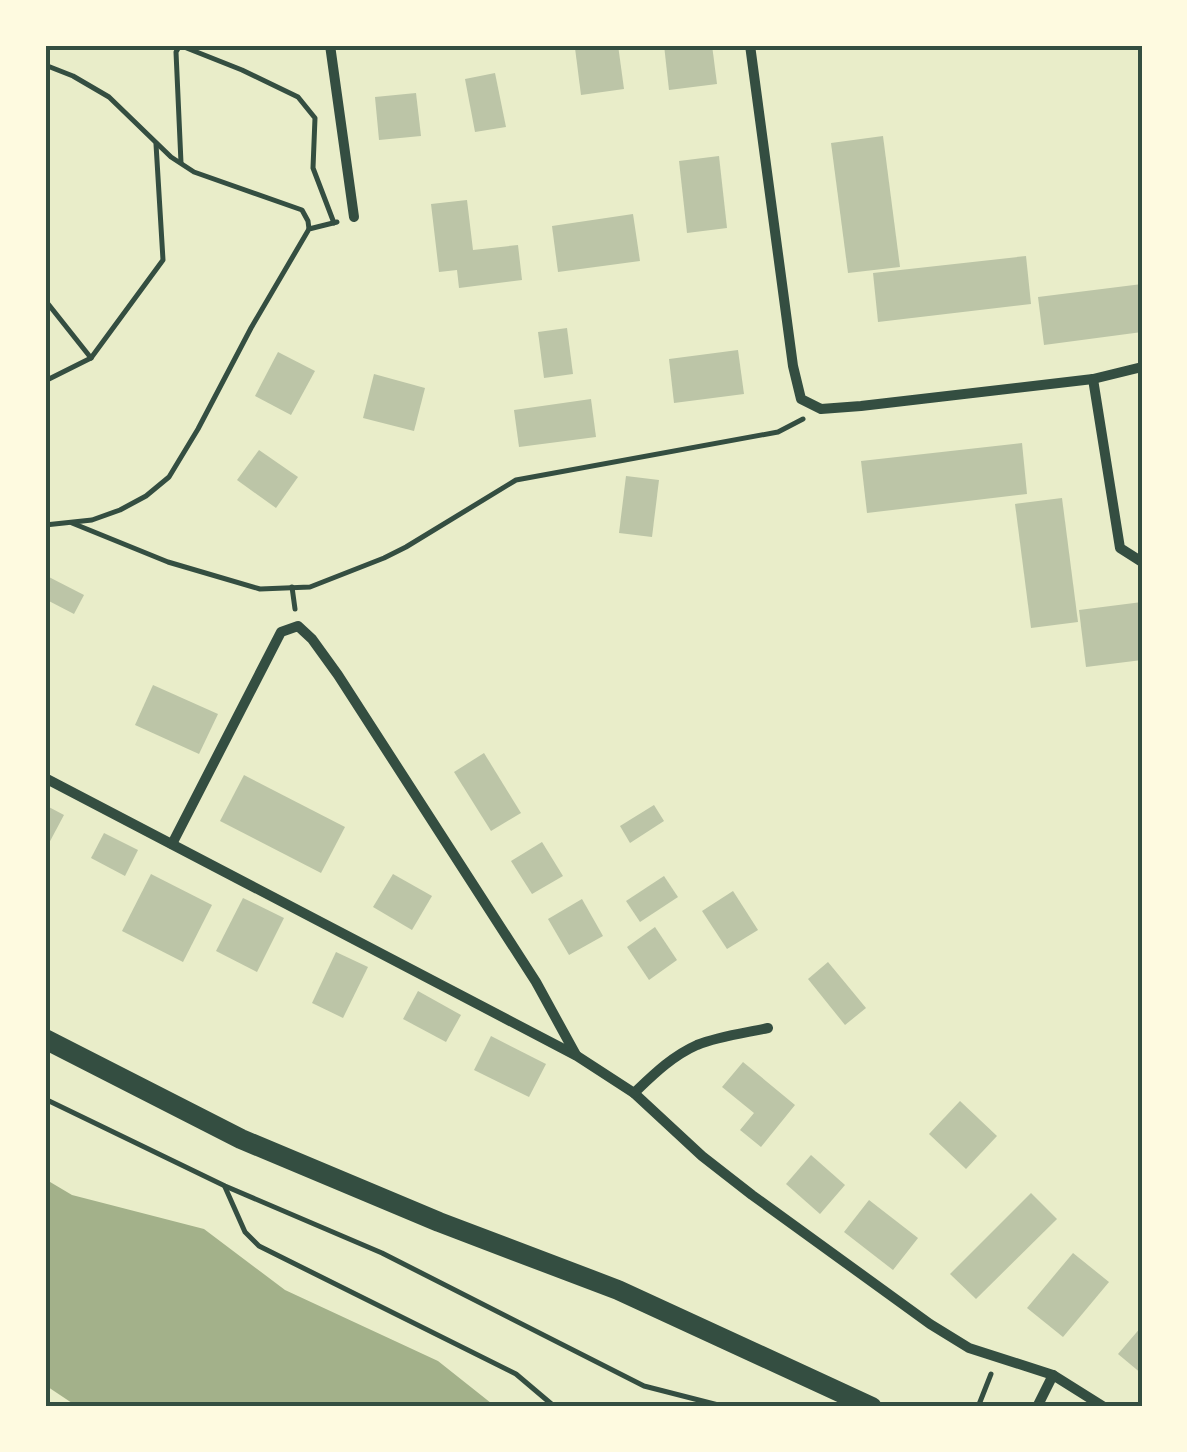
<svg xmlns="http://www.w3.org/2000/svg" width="1187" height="1452" font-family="'Open Sans',sans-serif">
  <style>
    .water { fill: #a3b18a }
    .building { fill: #bcc5a7 }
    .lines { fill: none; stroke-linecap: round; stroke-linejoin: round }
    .path { stroke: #344e41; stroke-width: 5 }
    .minor { stroke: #344e41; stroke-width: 10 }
    .secondary { stroke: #344e41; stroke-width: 20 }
    .neatline { fill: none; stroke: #344e41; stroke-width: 4 }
  </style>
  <rect width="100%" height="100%" fill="#e9edc9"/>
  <!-- water -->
  <polygon class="water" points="45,1179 72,1195 204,1229 285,1290 438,1361 496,1407 78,1407 45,1385"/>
  <!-- building -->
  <g class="building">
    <polygon points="599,45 618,45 624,89 581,95 575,48"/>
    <polygon points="664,45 712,45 717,84 669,90"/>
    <polygon points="495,73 506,127 475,132 465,79"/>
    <polygon points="416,93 421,136 379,140 375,97"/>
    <polygon points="883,136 900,267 848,273 831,143"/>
    <polygon points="719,156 727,228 687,233 679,161"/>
    <polygon points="467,200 473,250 518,245 522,280 459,288 457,270 439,272 431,204"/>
    <polygon points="633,214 640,261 558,272 552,226"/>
    <polygon points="1026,256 1031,304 878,322 873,273"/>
    <polygon points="1142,284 1142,332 1044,345 1038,297"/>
    <polygon points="567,328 573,374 544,378 538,332"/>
    <polygon points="738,350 744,394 674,403 669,359"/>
    <polygon points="278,352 315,371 291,415 255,396"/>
    <polygon points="374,374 425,388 414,431 363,418"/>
    <polygon points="591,399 596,437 519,447 514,410"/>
    <polygon points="1022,443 1027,494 867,513 861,461"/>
    <polygon points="259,450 298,477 276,508 237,480"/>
    <polygon points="626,476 659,480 652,537 619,533"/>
    <polygon points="1062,498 1078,622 1031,628 1015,504"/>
    <polygon points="45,575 84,595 74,614 45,599"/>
    <polygon points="1142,602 1142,660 1086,667 1079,610"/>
    <polygon points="153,685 218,714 199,754 135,725"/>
    <polygon points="484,753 521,813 491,831 454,772"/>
    <polygon points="244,775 345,827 321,873 220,821"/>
    <polygon points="45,805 64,815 48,845 45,843"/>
    <polygon points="654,805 664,821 630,843 620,826"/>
    <polygon points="104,833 138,850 125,876 91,858"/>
    <polygon points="542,842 563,876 532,894 511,861"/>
    <polygon points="151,874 212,905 183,962 122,931"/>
    <polygon points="393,874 432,896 412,930 373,907"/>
    <polygon points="664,876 678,897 640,922 626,901"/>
    <polygon points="733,891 758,930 727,949 702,911"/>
    <polygon points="243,898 284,918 257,972 216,951"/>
    <polygon points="582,899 603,936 569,955 548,919"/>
    <polygon points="655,927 677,960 649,980 627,947"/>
    <polygon points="336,952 368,967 343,1018 312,1003"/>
    <polygon points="828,962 866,1008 845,1025 808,979"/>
    <polygon points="418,991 461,1015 446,1042 403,1019"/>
    <polygon points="491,1036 546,1064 529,1097 474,1070"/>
    <polygon points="743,1062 795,1105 761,1147 740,1130 754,1113 722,1087"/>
    <polygon points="960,1101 997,1136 966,1169 929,1134"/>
    <polygon points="811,1155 845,1185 820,1214 786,1184"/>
    <polygon points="1031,1193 1057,1219 976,1299 950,1274"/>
    <polygon points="869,1200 918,1238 893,1270 844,1232"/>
    <polygon points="1073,1253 1109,1282 1063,1337 1027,1308"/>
    <polygon points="1142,1326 1142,1374 1118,1354"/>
  </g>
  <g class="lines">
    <!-- path -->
    <g class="path">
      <polyline points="179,45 242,70 298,97 315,118 313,168 334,223"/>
      <polyline points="180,45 176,52 181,163"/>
      <polyline points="45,50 50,45"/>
      <polyline points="45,65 73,76 109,97 171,157 194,172 302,210 308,221 309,229"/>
      <polyline points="45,300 91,358 163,260 156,144"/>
      <polyline points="45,381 91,358"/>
      <polyline points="72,523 168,562 260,589 310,587 384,558 406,547 516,480 778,432 803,419"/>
      <polyline points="45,525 92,520 120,510 146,496 169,477 198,429 251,328 309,229 337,222"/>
      <polyline points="292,587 295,609"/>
      <polyline points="45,1099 225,1186 382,1253 644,1386 726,1407"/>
      <polyline points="225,1187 245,1232 259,1246 516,1374 555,1407"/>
      <polyline points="978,1407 991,1374"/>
    </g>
    <!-- minor -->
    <g class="minor">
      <polyline points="330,45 354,217"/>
      <polyline points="750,45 793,366 801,399 821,409 861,406 1093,379 1142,367"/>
      <polyline points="1093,379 1120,548 1142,562"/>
      <polyline points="45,778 577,1056 634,1093 702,1156 752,1195 930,1324 969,1348 1053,1375 1104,1407"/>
      <polyline points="172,844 281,632 298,626 312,639 338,675 536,982 576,1055"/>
      <path d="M 634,1093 C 653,1075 672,1056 697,1045 C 719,1036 745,1033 768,1028"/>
      <polyline points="1037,1407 1053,1375"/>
    </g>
    <!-- secondary -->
    <polyline class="secondary" points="45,1039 241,1139 439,1222 618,1290 872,1407"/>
  </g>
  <!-- border -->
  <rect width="1187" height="1452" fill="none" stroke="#fefae0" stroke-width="95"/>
  <rect x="48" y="48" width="1092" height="1356" class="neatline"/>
</svg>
